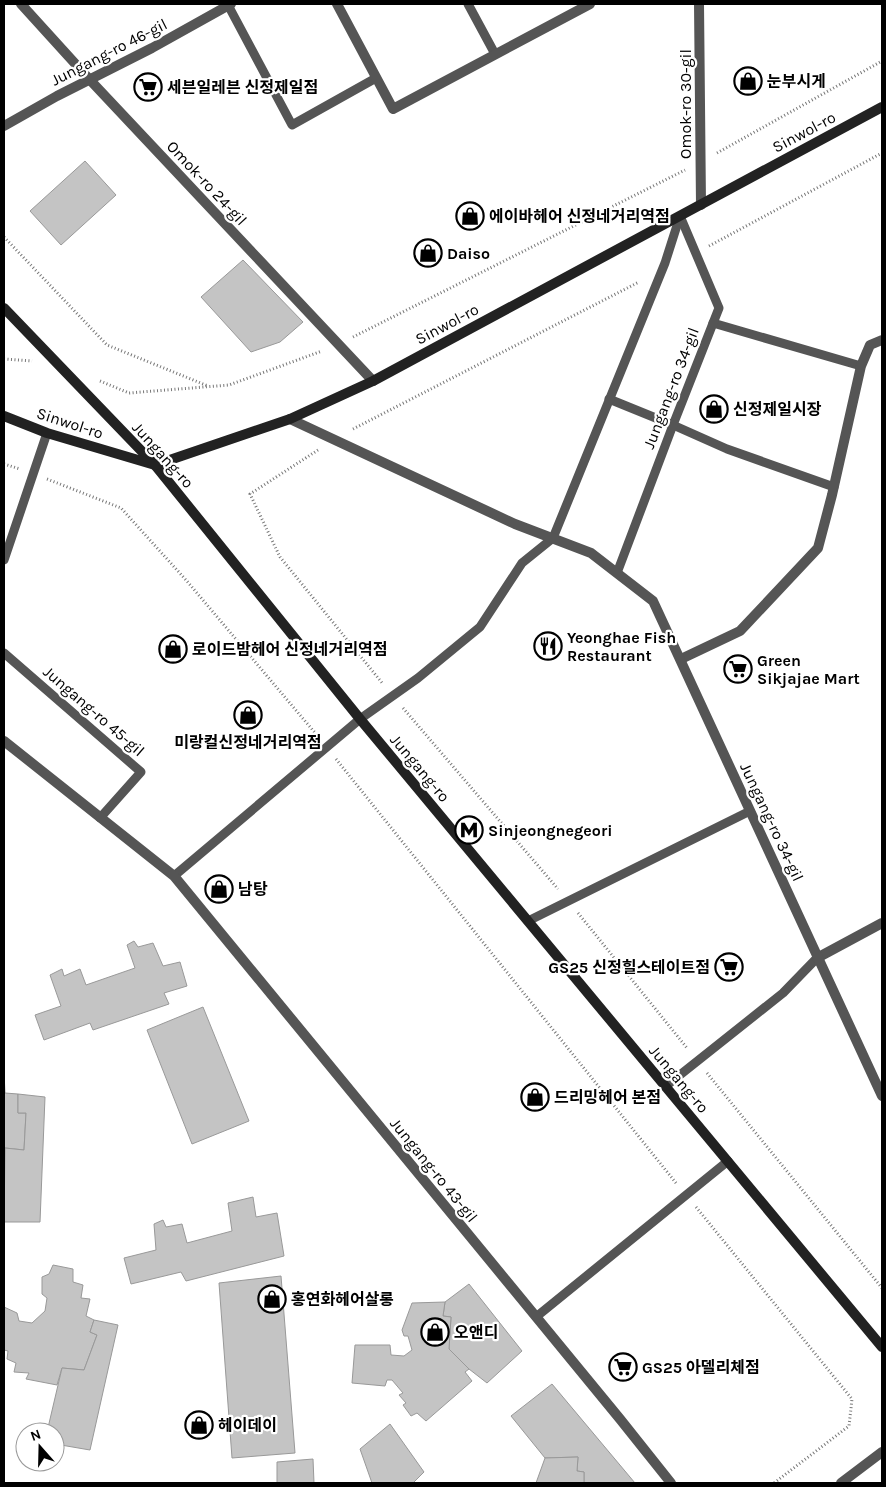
<svg xmlns="http://www.w3.org/2000/svg" width="886" height="1487" font-family="Karla,'Noto Sans KR',sans-serif">
  <style>
    .building { fill: #c4c4c4; stroke: #999 }
    .lines { fill: none; stroke-linecap: round; stroke-linejoin: round }
    .path { stroke: #777; stroke-width: 3; stroke-dasharray: 1 2.5; stroke-linecap: butt }
    .service { stroke: #555; stroke-width: 9 }
    .minor { stroke: #555; stroke-width: 10 }
    .tertiary { stroke: #555; stroke-width: 10 }
    .secondary { stroke: #222; stroke-width: 10 }
    .labels { text-anchor: middle; dominant-baseline: central; stroke-width: 4.5; stroke-linejoin: round; paint-order: stroke }
    .street-label { font-size: 16px; fill: #000; stroke: #fff }
    .poi-label { font-size: 16px; font-weight: bold; fill: #000; stroke: #fff; text-anchor: start }
  </style>
  <rect width="100%" height="100%" fill="#fff"/>
  <!-- building -->
  <g class="building">
    <polygon points="85,161 116,195 61,245 30,211"/>
    <polygon points="243,260 303,322 280,342 251,352 201,297"/>
    <polygon points="134,941 138,947 153,943 163,966 180,962 187,986 164,993 169,1004 93,1030 90,1023 44,1040 35,1015 61,1006 50,975 62,969 64,976 80,969 86,985 135,968 127,945"/>
    <polygon points="203,1007 249,1121 192,1144 147,1030"/>
    <polygon points="4,1073 5,1093 18,1094 18,1113 26,1113 24,1150 5,1148 4,1166"/>
    <polygon points="18,1094 45,1097 40,1222 4,1222 5,1148 24,1150 26,1113 18,1113"/>
    <polygon points="253,1197 256,1217 277,1213 284,1256 186,1281 181,1272 131,1284 124,1258 156,1250 154,1224 163,1220 166,1227 182,1224 187,1243 232,1231 228,1203"/>
    <polygon points="53,1265 73,1269 73,1282 83,1285 81,1298 90,1299 86,1316 94,1320 90,1332 97,1335 84,1370 62,1368 57,1385 26,1379 29,1373 14,1372 16,1363 7,1359 8,1351 4,1350 4,1307 17,1313 19,1321 32,1323 45,1311 47,1298 42,1294 42,1277 49,1274"/>
    <polygon points="281,1276 295,1453 232,1458 219,1283"/>
    <polygon points="469,1284 522,1351 487,1383 469,1369 449,1349 451,1317 443,1316 445,1302"/>
    <polygon points="445,1302 443,1316 451,1317 449,1349 469,1369 465,1372 472,1381 426,1421 417,1413 411,1416 403,1405 406,1403 399,1395 403,1393 392,1380 387,1380 385,1386 352,1383 355,1345 390,1345 391,1355 404,1356 412,1350 408,1336 404,1336 402,1330 412,1303"/>
    <polygon points="94,1320 118,1325 90,1450 55,1444 55,1432 47,1432 62,1368 84,1370 97,1335 90,1332"/>
    <polygon points="552,1384 635,1483 584,1483 584,1472 577,1471 578,1457 545,1458 511,1416"/>
    <polygon points="390,1424 424,1472 413,1483 372,1483 360,1449"/>
    <polygon points="578,1457 577,1471 584,1472 584,1483 536,1483 545,1458"/>
    <polygon points="313,1459 314,1483 277,1483 277,1462"/>
  </g>
  <g class="lines">
    <!-- path -->
    <g class="path">
      <polyline points="717,153 882,61"/>
      <polyline points="4,237 107,345 208,386"/>
      <polyline points="709,246 882,153"/>
      <polyline points="353,337 685,170"/>
      <polyline points="4,359 32,361"/>
      <polyline points="100,381 129,393 229,385 322,351"/>
      <polyline points="353,429 639,282"/>
      <polyline points="318,450 250,494 280,557 383,684"/>
      <polyline points="4,464 20,469"/>
      <polyline points="47,479 121,508 186,580 316,734"/>
      <polyline points="403,708 558,889"/>
      <polyline points="336,759 676,1183"/>
      <polyline points="578,913 687,1048"/>
      <polyline points="707,1073 882,1288"/>
      <polyline points="696,1207 852,1399 849,1426 774,1483"/>
    </g>
    <!-- service -->
    <g class="service">
      <polyline points="468,4 495,54"/>
      <polyline points="228,5 292,125 376,78"/>
      <polyline points="713,323 861,366"/>
      <polyline points="609,399 673,425 727,449 834,487"/>
      <polyline points="4,560 47,433"/>
      <polyline points="617,573 673,425 719,308 680,216"/>
      <polyline points="4,653 141,772 100,818"/>
      <polyline points="174,876 360,719 418,678 480,627 522,563 553,538 665,263 680,216"/>
      <polyline points="528,921 750,811"/>
      <polyline points="666,1086 783,993 817,958"/>
      <polyline points="536,1317 728,1161"/>
    </g>
    <!-- minor -->
    <g class="minor">
      <polyline points="21,4 90,80 373,381"/>
      <polyline points="337,4 393,109 590,4"/>
      <polyline points="699,4 701,205"/>
      <polyline points="4,126 57,96 152,48 231,4"/>
      <polyline points="681,659 740,631 818,548 832,495 861,366 870,345 882,340"/>
      <polyline points="4,741 174,876 620,1419 671,1483"/>
      <polyline points="817,958 882,923"/>
    </g>
    <!-- tertiary -->
    <g class="tertiary">
      <polyline points="290,419 515,524 591,553 653,601 882,1096"/>
      <polyline points="841,1483 882,1452"/>
    </g>
    <!-- secondary -->
    <g class="secondary">
      <polyline points="4,308 155,465 360,719 882,1347"/>
      <polyline points="4,416 47,433 155,465 290,419 373,381 882,107"/>
    </g>
  </g>
  <!-- icons -->
  <defs>
    <g id="shop-ring" transform="scale(1.4375)"><circle r="9.5" fill="#fff" stroke="#000" stroke-width="1.5"/><path d="M-5-2.5h2.3a2.7 3.5 0 0 1 5.4 0H5L5.5 6h-11ZM-1.5-2.5h3a1.5 2.3 0 0 0-3 0Z" fill="#000"/></g>
    <g id="supermarket-ring" transform="scale(1.4375)"><circle r="9.5" fill="#fff" stroke="#000" stroke-width="1.5"/><path d="M-6-5.5h2.5l.6 2H6L4.5 2H-2.5L-4.4-4H-6ZM-1.5 3.2a1.3 1.3 0 1 0 .1 0ZM3 3.2a1.3 1.3 0 1 0 .1 0Z" fill="#000"/></g>
    <g id="restaurant-ring" transform="scale(1.4375)"><circle r="9.5" fill="#fff" stroke="#000" stroke-width="1.5"/><path d="M-5-6h1v4h1v-4h1v4h1v-4h1v5L-1.5 .5V6h-2V.5L-5-1ZM5-6V6H3V1.5H1.5Q1.5-4 5-6Z" fill="#000"/></g>
    <g id="metro-ring" transform="scale(1.4375)"><circle r="9.5" fill="#fff" stroke="#000" stroke-width="1.5"/><path d="M-5.5 5V-5H-3L0 0L3-5H5.5V5H3V-.5L0 4L-3-.5V5Z" fill="#000"/></g>
  </defs>
  <g fill-rule="evenodd">
    <use href="#shop-ring" x="748" y="81"/>
    <use href="#supermarket-ring" x="148" y="87"/>
    <use href="#shop-ring" x="470" y="216"/>
    <use href="#shop-ring" x="428" y="253"/>
    <use href="#shop-ring" x="714" y="409"/>
    <use href="#restaurant-ring" x="548" y="646"/>
    <use href="#shop-ring" x="173" y="649"/>
    <use href="#supermarket-ring" x="738" y="669"/>
    <use href="#shop-ring" x="248" y="715"/>
    <use href="#metro-ring" x="469" y="830"/>
    <use href="#shop-ring" x="219" y="889"/>
    <use href="#supermarket-ring" x="729" y="967"/>
    <use href="#shop-ring" x="535" y="1097"/>
    <use href="#shop-ring" x="272" y="1299"/>
    <use href="#shop-ring" x="435" y="1332"/>
    <use href="#supermarket-ring" x="623" y="1367"/>
    <use href="#shop-ring" x="199" y="1425"/>
  </g>
  <g class="labels">
    <!-- street labels -->
    <g class="street-label">
      <text transform="translate(109 52) rotate(-27)">Jungang-ro 46-gil</text>
      <text transform="translate(685 104) rotate(-90)">Omok-ro 30-gil</text>
      <text transform="translate(804 132) rotate(-28)">Sinwol-ro</text>
      <text transform="translate(207 183) rotate(47)">Omok-ro 24-gil</text>
      <text transform="translate(447 324) rotate(-28)">Sinwol-ro</text>
      <text transform="translate(671 388) rotate(-69)">Jungang-ro 34-gil</text>
      <text transform="translate(70 423) rotate(18)">Sinwol-ro</text>
      <text transform="translate(163 455) rotate(48)">Jungang-ro</text>
      <text transform="translate(94 711) rotate(41)">Jungang-ro 45-gil</text>
      <text transform="translate(420 768) rotate(50)">Jungang-ro</text>
      <text transform="translate(772 822) rotate(65)">Jungang-ro 34-gil</text>
      <text transform="translate(679 1079) rotate(50)">Jungang-ro</text>
      <text transform="translate(434 1170) rotate(51)">Jungang-ro 43-gil</text>
    </g>
    <!-- poi labels -->
    <g class="poi-label">
      <text x="767" y="81">눈부시게</text>
      <text x="167" y="87">세븐일레븐 신정제일점</text>
      <text x="489" y="216">에이바헤어 신정네거리역점</text>
      <text x="447" y="253">Daiso</text>
      <text x="733" y="409">신정제일시장</text>
      <text x="567" y="637">Yeonghae Fish<tspan x="567" dy="18">Restaurant</tspan></text>
      <text x="192" y="649">로이드밤헤어 신정네거리역점</text>
      <text x="757" y="660">Green<tspan x="757" dy="18">Sikjajae Mart</tspan></text>
      <text x="248" y="742" text-anchor="middle">미랑컬신정네거리역점</text>
      <text x="488" y="830">Sinjeongnegeori</text>
      <text x="238" y="889">남탕</text>
      <text x="710" y="967" text-anchor="end">GS25 신정힐스테이트점</text>
      <text x="554" y="1097">드리밍헤어 본점</text>
      <text x="291" y="1299">홍연화헤어살롱</text>
      <text x="454" y="1332">오앤디</text>
      <text x="642" y="1367">GS25 아델리체점</text>
      <text x="218" y="1425">헤이데이</text>
    </g>
  </g>
  <!-- border -->
  <rect width="886" height="1487" fill="none" stroke="#000000" stroke-width="10"/>
  <!-- north arrow -->
  <g transform="translate(40 1447) rotate(340)"><circle r="24" fill="#ffffff" stroke="#999999"/>
  <path d="M0-4L9 19L0 12L-9 19Z" fill="#000000"/>
  <text y="-8" font-size="14" font-weight="bold" text-anchor="middle" fill="#000000">N</text>
  </g>
</svg>
